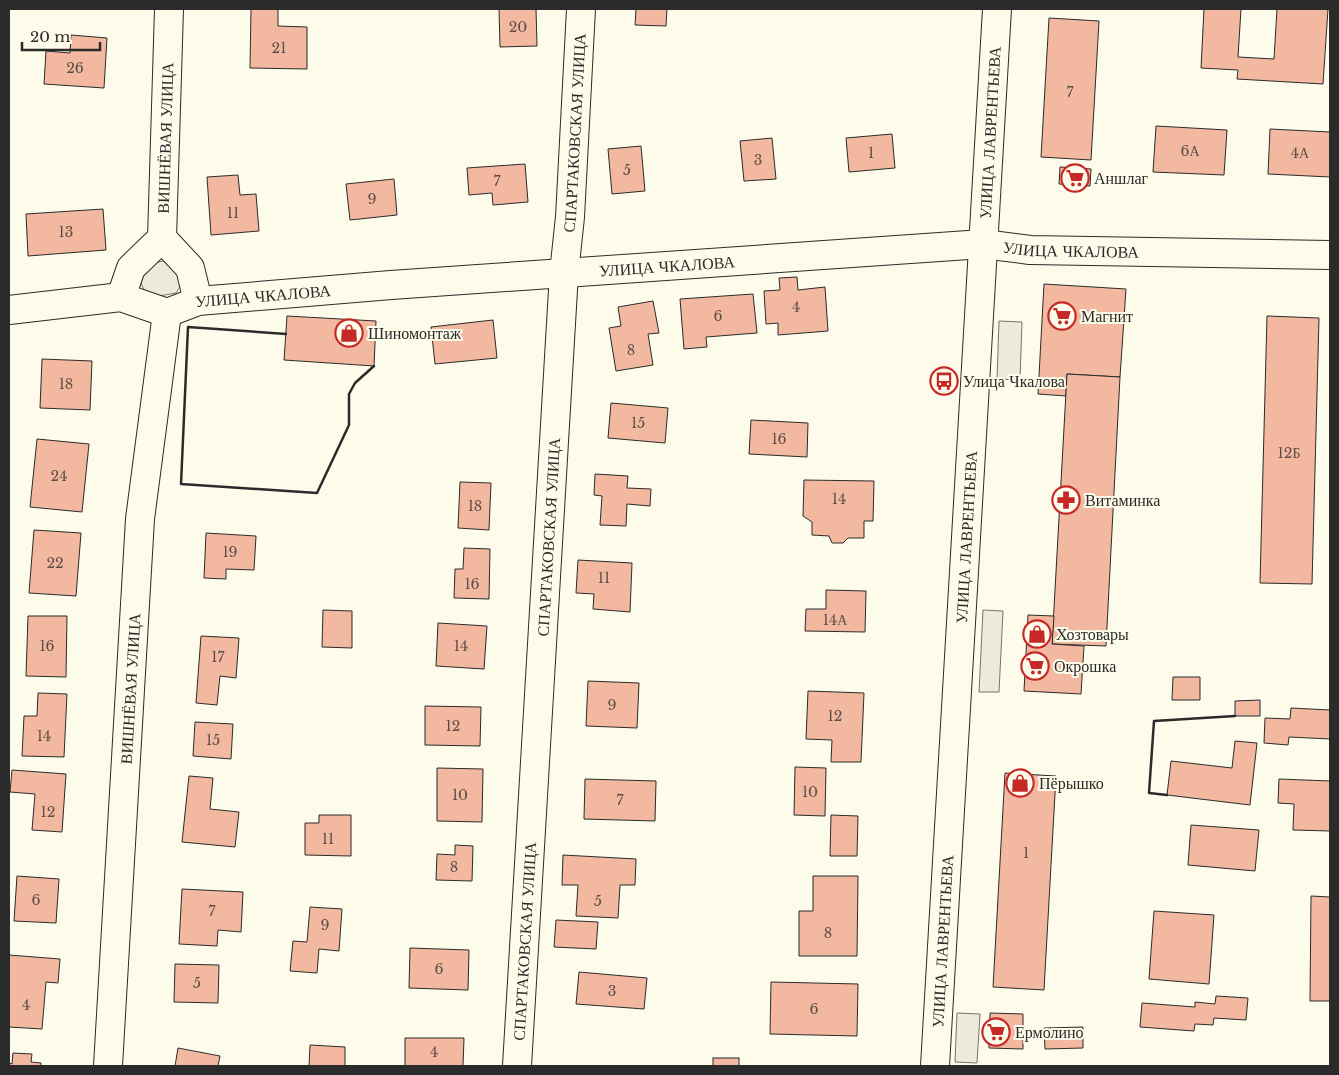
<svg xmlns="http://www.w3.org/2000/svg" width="1339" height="1075" font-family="'Libre Baskerville',serif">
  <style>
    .green { fill: #ecebdb; stroke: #74746e }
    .parking { fill: #eceadb; stroke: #74746e }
    .building { fill: #f2b8a0; stroke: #2b2b2b }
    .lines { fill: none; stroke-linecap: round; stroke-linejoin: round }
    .minor-casing { stroke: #2b2b2b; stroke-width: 30 }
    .minor { stroke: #fdfbea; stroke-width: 28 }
    .wall { stroke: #2b2b2b; stroke-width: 2.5 }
    .labels { text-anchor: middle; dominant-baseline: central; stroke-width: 4; stroke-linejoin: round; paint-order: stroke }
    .number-label { font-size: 14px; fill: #5d4e48 }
    .street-label { font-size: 16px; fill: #2b2b2b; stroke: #fdfbea }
    .poi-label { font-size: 16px; fill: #2b2b2b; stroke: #fdfbea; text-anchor: start }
  </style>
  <rect width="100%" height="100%" fill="#fdfbea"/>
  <!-- green -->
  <polygon class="green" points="168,260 178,269 182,283 176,293 159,296 147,294 142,286 140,275 148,264"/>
  <!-- parking -->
  <g class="parking">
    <polygon points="999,321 1022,322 1020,380 997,379"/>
    <polygon points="983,610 1003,611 999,692 979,692"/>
    <polygon points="957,1013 980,1014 977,1063 955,1062"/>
  </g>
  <!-- building -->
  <g class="building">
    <polygon points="251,9 278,9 278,26 307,27 307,69 250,68"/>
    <polygon points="499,9 536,9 537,46 500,47"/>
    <polygon points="636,9 667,9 666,26 635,25"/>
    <polygon points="1204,9 1241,9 1238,57 1274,59 1277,9 1328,9 1323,84 1237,79 1238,70 1201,68"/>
    <polygon points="1049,18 1099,21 1091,160 1041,157"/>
    <polygon points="71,35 107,38 104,88 44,84 46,51 70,53"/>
    <polygon points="1156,126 1227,130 1224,175 1153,172"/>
    <polygon points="1270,129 1330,132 1330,177 1268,174"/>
    <polygon points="892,134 895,168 849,172 846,138"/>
    <polygon points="772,138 776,179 744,181 740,141"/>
    <polygon points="641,146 645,191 612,194 608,149"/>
    <polygon points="525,164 528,202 493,205 492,193 469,195 467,168"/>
    <polygon points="1060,167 1091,169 1090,186 1059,184"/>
    <polygon points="238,175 240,195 256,194 259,231 211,235 207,177"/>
    <polygon points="394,179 397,215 350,220 346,184"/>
    <polygon points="103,209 106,250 28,256 26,214"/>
    <polygon points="797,277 798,290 825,287 828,331 778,335 778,323 766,324 764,291 780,290 779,278"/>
    <polygon points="1044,284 1126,289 1120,377 1067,374 1066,396 1038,394"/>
    <polygon points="753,294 757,333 706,337 707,347 684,349 680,299"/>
    <polygon points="653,301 659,333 648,334 653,365 616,371 609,328 621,326 618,307"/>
    <polygon points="287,316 376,321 374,366 284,360"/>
    <polygon points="1267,316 1319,318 1312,584 1260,583"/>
    <polygon points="493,320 497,358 435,364 431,327"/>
    <polygon points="42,359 92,361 90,410 40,408"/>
    <polygon points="1067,374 1120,377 1106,646 1052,644"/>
    <polygon points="611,403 668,408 665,443 608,438"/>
    <polygon points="751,420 808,423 807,457 749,454"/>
    <polygon points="37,439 89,444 82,512 30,507"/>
    <polygon points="595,474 628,476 627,488 651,489 650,506 627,504 626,526 600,525 602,496 594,495"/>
    <polygon points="804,480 874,481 873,521 864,521 864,538 848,538 843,543 832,543 829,536 812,535 812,522 803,516"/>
    <polygon points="460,482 491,483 489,530 458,528"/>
    <polygon points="34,530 81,533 76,596 29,593"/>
    <polygon points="206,533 256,536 254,570 226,569 226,579 204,578"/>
    <polygon points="464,548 490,549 489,599 454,598 455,569 463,569"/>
    <polygon points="578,560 632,563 630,612 593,609 594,594 576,593"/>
    <polygon points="826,590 866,591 865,632 805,631 806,609 826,609"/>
    <polygon points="323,610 352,611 352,648 322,647"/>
    <polygon points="1028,615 1054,616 1052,644 1084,646 1081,694 1024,691"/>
    <polygon points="28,616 67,616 66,677 26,676"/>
    <polygon points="438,623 487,626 484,669 436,666"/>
    <polygon points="201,636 239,638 236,678 220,676 217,705 196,703"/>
    <polygon points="1173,677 1200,677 1200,700 1172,700"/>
    <polygon points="588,681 639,683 637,728 586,726"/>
    <polygon points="808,691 864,693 861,762 831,762 832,740 806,739"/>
    <polygon points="38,693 67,694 64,757 22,756 24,716 37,716"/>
    <polygon points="1260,700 1260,716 1235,716 1235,701"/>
    <polygon points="425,706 481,707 480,746 425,745"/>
    <polygon points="1291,708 1330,710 1330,739 1289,737 1288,745 1264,743 1265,718 1290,719"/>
    <polygon points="195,722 233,724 231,759 193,756"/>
    <polygon points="1235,741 1257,743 1250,805 1167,795 1171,761 1232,768"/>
    <polygon points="795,767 826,768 825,816 794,815"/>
    <polygon points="437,768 483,769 482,822 437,821"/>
    <polygon points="12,770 66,774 62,832 32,830 35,794 10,792"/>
    <polygon points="1005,773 1056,776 1044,990 993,987"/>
    <polygon points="189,776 213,778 210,809 239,812 235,847 182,842"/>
    <polygon points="585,779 656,781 655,821 584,819"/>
    <polygon points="1279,779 1330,781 1330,831 1293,830 1294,804 1278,803"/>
    <polygon points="319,815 351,815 351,856 305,855 305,823 319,823"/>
    <polygon points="831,815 858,816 857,856 830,856"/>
    <polygon points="1191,825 1259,830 1255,871 1188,865"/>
    <polygon points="455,845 473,846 472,881 436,880 437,854 455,855"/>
    <polygon points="563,855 636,859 635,885 620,885 618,918 576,916 578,885 562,885"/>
    <polygon points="17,876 59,879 56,923 14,921"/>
    <polygon points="813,876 858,876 857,956 799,956 799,911 813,911"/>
    <polygon points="182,889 243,892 241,932 218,930 217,946 179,944"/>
    <polygon points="1311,896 1330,897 1330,1001 1310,1001"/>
    <polygon points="310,907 342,909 339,951 319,949 317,973 290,971 293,941 307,942"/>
    <polygon points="1154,911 1214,915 1209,984 1149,979"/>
    <polygon points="556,920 598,922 596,949 554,947"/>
    <polygon points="410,948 469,950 468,990 409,988"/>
    <polygon points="9,955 60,959 58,983 46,982 42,1029 9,1027"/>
    <polygon points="175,964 219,965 218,1003 174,1002"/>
    <polygon points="579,972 647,978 644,1009 576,1004"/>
    <polygon points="771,982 858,984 857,1036 770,1034"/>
    <polygon points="1216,996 1248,998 1246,1020 1214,1018 1213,1025 1195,1024 1194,1031 1140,1027 1142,1003 1195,1007 1195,1002 1215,1004"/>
    <polygon points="990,1013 1023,1014 1023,1049 989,1048"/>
    <polygon points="1083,1027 1083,1048 1045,1049 1044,1028"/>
    <polygon points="405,1038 464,1038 463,1066 405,1066"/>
    <polygon points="310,1045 345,1047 345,1066 309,1066"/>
    <polygon points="178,1048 220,1056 218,1066 175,1066"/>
    <polygon points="13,1053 32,1054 31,1062 41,1063 41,1066 9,1066 9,1063 12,1064"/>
    <rect x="713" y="1058" width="26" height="8"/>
  </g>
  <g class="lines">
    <!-- minor casing -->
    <g class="minor-casing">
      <g id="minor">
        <polyline points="162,238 190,268 198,301"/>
        <path id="s1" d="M 121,297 L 131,268 L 162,238 L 169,9"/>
        <path id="s2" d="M 9,310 L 121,297 L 167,313 L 198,301 L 391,285 L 983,244 L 1030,250 L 1330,255"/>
        <path id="s3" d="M 108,1066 L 140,519 L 167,313"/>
        <path id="s4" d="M 517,1066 L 564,273 L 570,217 L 581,9"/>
        <path id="s5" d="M 935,1066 L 997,9"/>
      </g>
    </g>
    <!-- minor -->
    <use href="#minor" class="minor"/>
    <!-- wall -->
    <g class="wall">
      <polyline points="286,334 188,327 181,484 317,493 349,425 349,394 355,383 374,366"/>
      <polyline points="1167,795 1149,793 1154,721 1235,716"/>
    </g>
  </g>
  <!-- icons -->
  <defs>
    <g id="supermarket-ring" transform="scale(1.4375)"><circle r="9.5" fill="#fdfbea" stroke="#c62828" stroke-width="1.5"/><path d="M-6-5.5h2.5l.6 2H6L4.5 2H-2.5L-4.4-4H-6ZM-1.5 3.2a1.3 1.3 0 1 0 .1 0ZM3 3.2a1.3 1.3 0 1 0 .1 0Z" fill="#c62828"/></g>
    <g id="shop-ring" transform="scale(1.4375)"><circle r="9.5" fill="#fdfbea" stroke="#c62828" stroke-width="1.5"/><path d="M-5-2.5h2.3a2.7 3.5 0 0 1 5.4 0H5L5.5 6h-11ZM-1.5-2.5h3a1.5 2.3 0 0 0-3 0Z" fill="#c62828"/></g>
    <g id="bus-ring" transform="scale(1.4375)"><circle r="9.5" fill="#fdfbea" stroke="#c62828" stroke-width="1.5"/><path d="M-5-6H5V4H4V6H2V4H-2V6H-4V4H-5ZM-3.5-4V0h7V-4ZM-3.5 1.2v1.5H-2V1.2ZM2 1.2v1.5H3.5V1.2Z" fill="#c62828"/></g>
    <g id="pharmacy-ring" transform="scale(1.4375)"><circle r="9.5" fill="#fdfbea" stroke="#c62828" stroke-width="1.5"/><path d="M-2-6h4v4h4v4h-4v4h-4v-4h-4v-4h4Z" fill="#c62828"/></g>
  </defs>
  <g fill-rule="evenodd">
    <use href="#supermarket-ring" x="1075" y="178"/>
    <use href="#supermarket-ring" x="1062" y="316"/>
    <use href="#shop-ring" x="349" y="333"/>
    <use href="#bus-ring" x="944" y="381"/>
    <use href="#pharmacy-ring" x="1066" y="500"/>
    <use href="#shop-ring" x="1037" y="634"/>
    <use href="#supermarket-ring" x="1035" y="666"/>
    <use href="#shop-ring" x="1020" y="783"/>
    <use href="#supermarket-ring" x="996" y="1032"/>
  </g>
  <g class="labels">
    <!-- number labels -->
    <g class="number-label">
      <text x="518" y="27">20</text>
      <text x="279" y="48">21</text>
      <text x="75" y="68">26</text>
      <text x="1070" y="92">7</text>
      <text x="1190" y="151">6А</text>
      <text x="871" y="153">1</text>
      <text x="1300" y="153">4А</text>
      <text x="758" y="160">3</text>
      <text x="627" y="170">5</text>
      <text x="497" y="181">7</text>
      <text x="372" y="199">9</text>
      <text x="233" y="213">11</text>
      <text x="66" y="232">13</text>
      <text x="796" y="307">4</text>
      <text x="718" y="316">6</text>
      <text x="631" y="350">8</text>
      <text x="66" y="384">18</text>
      <text x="638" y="423">15</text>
      <text x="779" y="439">16</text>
      <text x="1289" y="453">12Б</text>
      <text x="59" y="476">24</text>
      <text x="839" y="499">14</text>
      <text x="475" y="506">18</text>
      <text x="230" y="552">19</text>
      <text x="55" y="563">22</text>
      <text x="604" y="578">11</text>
      <text x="472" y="584">16</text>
      <text x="835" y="620">14А</text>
      <text x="47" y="646">16</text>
      <text x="461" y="646">14</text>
      <text x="218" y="657">17</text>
      <text x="612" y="705">9</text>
      <text x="835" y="716">12</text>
      <text x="453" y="726">12</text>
      <text x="44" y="736">14</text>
      <text x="213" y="740">15</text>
      <text x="810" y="792">10</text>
      <text x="460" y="795">10</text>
      <text x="620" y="800">7</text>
      <text x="48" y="812">12</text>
      <text x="328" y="839">11</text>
      <text x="1026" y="853">1</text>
      <text x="454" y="867">8</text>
      <text x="36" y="900">6</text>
      <text x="598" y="901">5</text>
      <text x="212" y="911">7</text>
      <text x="325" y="925">9</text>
      <text x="828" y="933">8</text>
      <text x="439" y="969">6</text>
      <text x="197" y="983">5</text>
      <text x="612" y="991">3</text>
      <text x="26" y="1005">4</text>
      <text x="814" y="1009">6</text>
      <text x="434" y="1052">4</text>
    </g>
    <!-- street labels -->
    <g class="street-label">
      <text stroke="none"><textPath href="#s4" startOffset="935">СПАРТАКОВСКАЯ УЛИЦА</textPath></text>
      <text stroke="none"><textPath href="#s5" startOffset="935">УЛИЦА ЛАВРЕНТЬЕВА</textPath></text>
      <text stroke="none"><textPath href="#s1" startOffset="174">ВИШНЁВАЯ УЛИЦА</textPath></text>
      <text stroke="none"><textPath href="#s2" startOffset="1070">УЛИЦА ЧКАЛОВА</textPath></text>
      <text stroke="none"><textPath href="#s2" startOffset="665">УЛИЦА ЧКАЛОВА</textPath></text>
      <text stroke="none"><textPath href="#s2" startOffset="260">УЛИЦА ЧКАЛОВА</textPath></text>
      <text stroke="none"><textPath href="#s4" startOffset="530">СПАРТАКОВСКАЯ УЛИЦА</textPath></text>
      <text stroke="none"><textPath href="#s5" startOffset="530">УЛИЦА ЛАВРЕНТЬЕВА</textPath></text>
      <text stroke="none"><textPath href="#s3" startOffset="378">ВИШНЁВАЯ УЛИЦА</textPath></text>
      <text stroke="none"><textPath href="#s4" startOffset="125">СПАРТАКОВСКАЯ УЛИЦА</textPath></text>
      <text stroke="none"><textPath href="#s5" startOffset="125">УЛИЦА ЛАВРЕНТЬЕВА</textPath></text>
    </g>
    <!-- poi labels -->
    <g class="poi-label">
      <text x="1094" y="178">Аншлаг</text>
      <text x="1081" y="316">Магнит</text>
      <text x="368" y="333">Шиномонтаж</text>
      <text x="963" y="381">Улица Чкалова</text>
      <text x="1085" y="500">Витаминка</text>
      <text x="1056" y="634">Хозтовары</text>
      <text x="1054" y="666">Окрошка</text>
      <text x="1039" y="783">Пёрышко</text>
      <text x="1015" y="1032">Ермолино</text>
    </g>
  </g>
  <!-- border -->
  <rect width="1339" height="1075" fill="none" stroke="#2b2b2b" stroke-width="20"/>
  <!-- scale -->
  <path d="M22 42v8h78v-8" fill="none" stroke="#2b2b2b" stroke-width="2.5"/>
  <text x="30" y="42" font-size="15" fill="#2b2b2b" stroke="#fdfbea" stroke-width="4" paint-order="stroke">20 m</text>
</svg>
